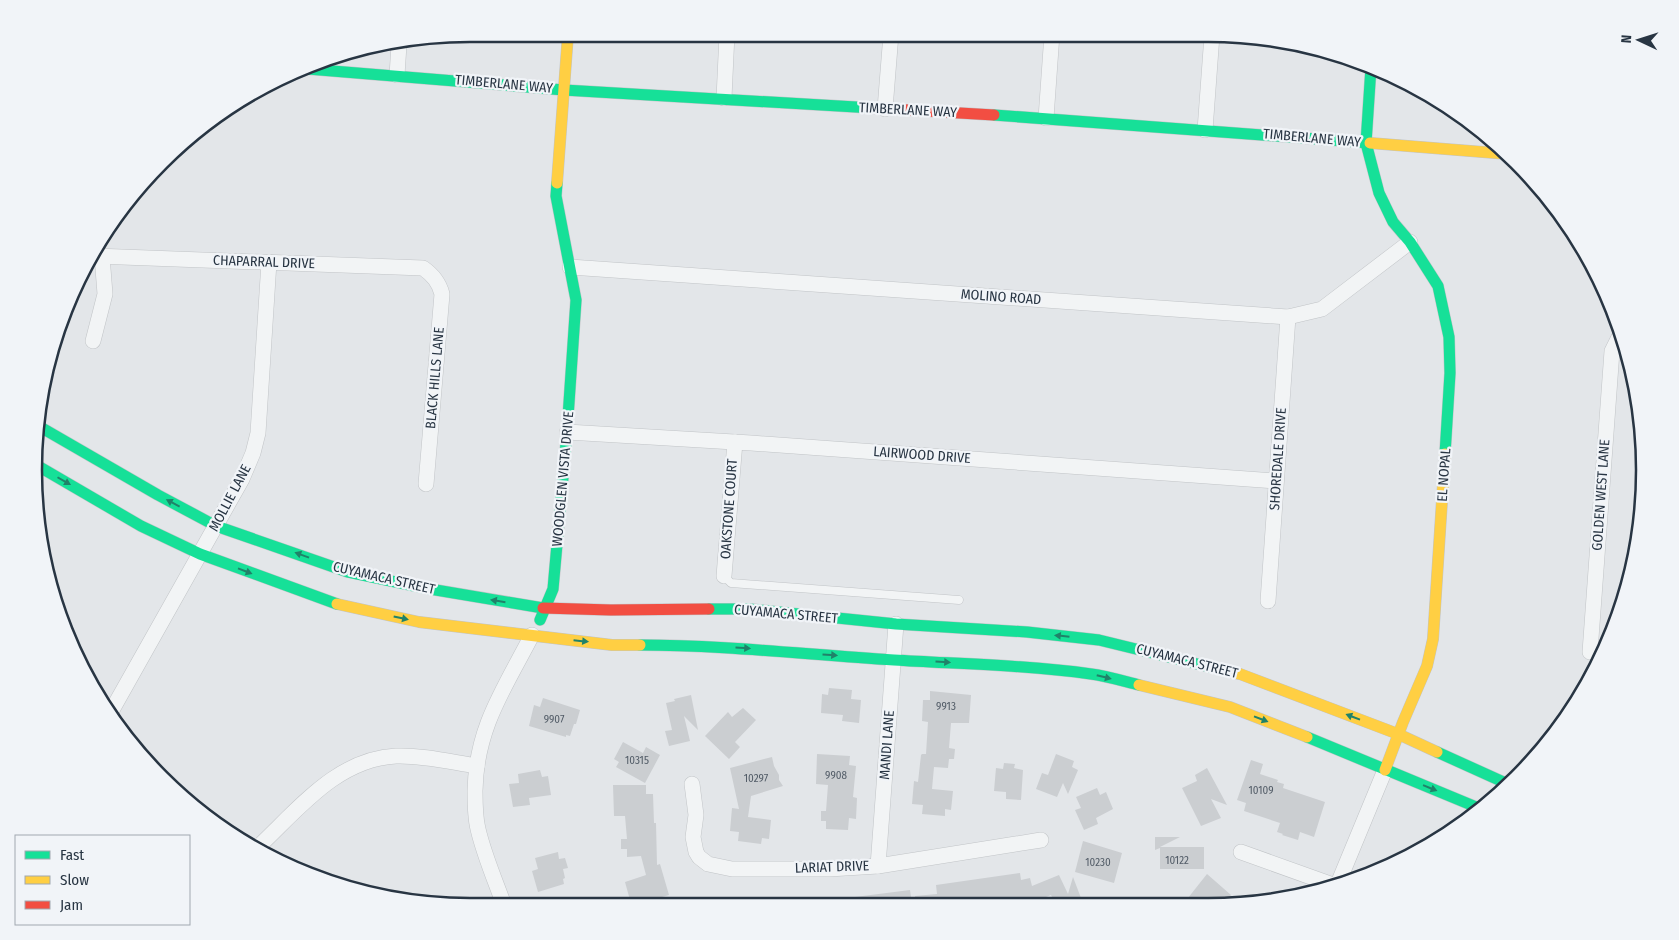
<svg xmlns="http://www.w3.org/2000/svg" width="1679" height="940" font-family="'Fira Sans Condensed',sans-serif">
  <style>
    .building { fill: #cbced1 }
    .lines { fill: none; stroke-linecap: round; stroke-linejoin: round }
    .lane-casing { stroke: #c1c4c7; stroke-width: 9 }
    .street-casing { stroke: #c1c4c7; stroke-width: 16 }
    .fast-casing { stroke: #c1c4c7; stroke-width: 12 }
    .slow-casing { stroke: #c1c4c7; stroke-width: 12 }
    .jam-casing { stroke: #c1c4c7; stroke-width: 12 }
    .lane { stroke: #f2f4f5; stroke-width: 8 }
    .street { stroke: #f2f4f5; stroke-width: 15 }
    .fast { stroke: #16e098; stroke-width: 11 }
    .slow { stroke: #ffcf43; stroke-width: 11 }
    .jam { stroke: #f24e42; stroke-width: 11 }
    .oneway { fill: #208269 }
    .labels { text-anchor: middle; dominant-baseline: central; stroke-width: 4.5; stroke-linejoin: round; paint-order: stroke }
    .number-label { font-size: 11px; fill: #525c67 }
    .street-label { font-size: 14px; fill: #283543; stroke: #f1f4f8 }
    .rim { fill: none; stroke: #283543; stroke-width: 2.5 }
  </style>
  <rect width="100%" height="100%" fill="#e3e6e9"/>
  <!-- building -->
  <g class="building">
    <polygon points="829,688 852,690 851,699 861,700 859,723 842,721 843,715 821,713 822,694 828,695"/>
    <polygon points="930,691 971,695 969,723 951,723 949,748 955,749 954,759 949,759 948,768 934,767 932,789 953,791 951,810 945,809 945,816 922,814 923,805 912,804 914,781 918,782 921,755 922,754 926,754 928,722 922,721 923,700 930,700"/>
    <polygon points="691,695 698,730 684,716 690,741 669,746 665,731 672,730 666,703 675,701 674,699"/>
    <polygon points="543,698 580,710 576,724 574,724 570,736 566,735 566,737 529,726 534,705 540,707"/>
    <polygon points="743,708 756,720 735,742 740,747 729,759 705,736 728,712 732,717"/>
    <polygon points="623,742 643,753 646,747 660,755 645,783 616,767 619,762 614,759"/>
    <polygon points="817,754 850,756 849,765 856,766 853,797 857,798 856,819 849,818 848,830 826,829 826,821 821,821 821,811 826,811 828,785 816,784"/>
    <polygon points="1056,754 1074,761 1072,767 1078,770 1068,794 1063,783 1057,797 1036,789 1042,773 1048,775"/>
    <polygon points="772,757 774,766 779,775 779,780 783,786 751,796 748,817 771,820 769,839 762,838 761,844 738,841 739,832 730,831 732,808 739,809 730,768"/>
    <polygon points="1251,760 1263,764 1260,774 1278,780 1277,782 1284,784 1283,788 1325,802 1314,837 1300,832 1298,840 1282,835 1283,834 1277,832 1280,823 1244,811 1246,803 1237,800"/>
    <polygon points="1004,763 1015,764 1014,768 1023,770 1021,800 1006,799 1006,792 994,791 996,768 1003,769"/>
    <polygon points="1207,768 1227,805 1211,799 1221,818 1201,826 1182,788 1197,781 1195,775"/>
    <polygon points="540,770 542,777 548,776 551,795 529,798 530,805 513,807 509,784 519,783 518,774"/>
    <polygon points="613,785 646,785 646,794 653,794 654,823 656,823 657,865 660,864 669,895 638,904 636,898 630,900 625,882 646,875 641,856 627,857 627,849 621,849 621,839 627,839 625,816 614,816"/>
    <polygon points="1097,788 1100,795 1106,792 1113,809 1096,818 1098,824 1084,830 1075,810 1081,808 1076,797"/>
    <polygon points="1155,837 1180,837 1160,847 1204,847 1204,869 1160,869 1160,848 1155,850"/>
    <polygon points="1083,841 1122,853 1114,883 1075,872"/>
    <polygon points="558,852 559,859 565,858 568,868 563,869 565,878 563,879 564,884 538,892 532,871 538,869 535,858"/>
    <polygon points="1020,873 1021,880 1030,878 1032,886 1059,875 1068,894 1073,877 1081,898 1071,902 1071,903 1055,903 1051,895 1031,903 916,904 915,896 937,894 936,885"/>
    <polygon points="1207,874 1231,895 1225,903 1184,903"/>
    <polygon points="910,890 912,904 855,904 855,897"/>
  </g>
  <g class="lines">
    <!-- lane casing -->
    <g class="lane-casing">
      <polyline id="lane" points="724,576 731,583 959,600"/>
    </g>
    <!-- street casing -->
    <g class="street-casing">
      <g id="street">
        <polyline points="397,75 399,45"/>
        <polyline points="724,98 727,34"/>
        <polyline points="885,109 891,34"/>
        <polyline points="1046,118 1052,34"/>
        <polyline points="1205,130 1212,35"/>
        <path d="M 95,256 L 423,268 C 433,275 439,282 442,294 L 426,484"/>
        <polyline points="570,267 1288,317 1322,309 1410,242"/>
        <polyline points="93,341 105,294 102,256"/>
        <polyline points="567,432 751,443 1276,481"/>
        <polyline points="724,576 735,442"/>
        <polyline points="1268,601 1288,317"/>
        <polyline points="1590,652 1612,351 1618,339 1622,335"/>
        <polyline points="112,710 242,479 253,453 258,433 269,262"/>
        <polyline points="692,784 696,815 693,837 696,852 699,857 708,864 732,869 829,869 878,866 1041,840"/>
        <path d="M 256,849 C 297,811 336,759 396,756 C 423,755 451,762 477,766"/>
        <polyline points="1241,852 1336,886"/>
        <polyline points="878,866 896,624"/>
        <polyline points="1337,886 1385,770"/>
        <path d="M 504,905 C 495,880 484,855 478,829 C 475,817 475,803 475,791 C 476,728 504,689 532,635"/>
      </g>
    </g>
    <!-- fast casing -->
    <g class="fast-casing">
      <g id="fast">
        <polyline points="1371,67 1366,143 1379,193 1393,222 1410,242 1438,286 1449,337 1450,373 1445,454"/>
        <polyline points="308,69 564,90 873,108"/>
        <polyline points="994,115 1370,143"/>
        <polyline points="42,428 158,495 216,526 348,572 424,588 543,608"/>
        <polyline points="38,466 141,526 200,554 337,604"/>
        <polyline points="709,609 749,609 896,624 1027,632 1099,640 1230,672"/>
        <polyline points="540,620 553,589 567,432 576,300 556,196 557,183"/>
        <path d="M 640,645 C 725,645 809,655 894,660 C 960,664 1026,665 1091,674 C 1107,676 1123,681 1139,685"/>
        <polyline points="1307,737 1481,809"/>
        <polyline points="1437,752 1510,785"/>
      </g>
    </g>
    <!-- slow casing -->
    <g class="slow-casing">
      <g id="slow">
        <polyline points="1370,143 1508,154"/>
        <polyline points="557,183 568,34"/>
        <polyline points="337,604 419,622 612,645 640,645"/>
        <polyline points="1230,672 1240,674 1398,734 1437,752"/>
        <polyline points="1139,685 1230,707 1307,737"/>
        <polyline points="1385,770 1403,722 1427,666 1433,639 1445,454"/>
      </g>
    </g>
    <!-- jam casing -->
    <g class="jam-casing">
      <g id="jam">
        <polyline points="873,108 994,115"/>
        <polyline points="543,608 611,610 709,609"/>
      </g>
    </g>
    <!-- lane -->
    <use href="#lane" class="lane"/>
    <!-- street -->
    <use href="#street" class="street"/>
    <!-- fast -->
    <use href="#fast" class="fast"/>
    <!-- slow -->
    <use href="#slow" class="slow"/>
    <!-- jam -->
    <use href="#jam" class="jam"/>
  </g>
  <!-- one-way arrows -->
  <defs><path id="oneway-solid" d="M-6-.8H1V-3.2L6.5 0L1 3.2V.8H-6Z" transform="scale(1.25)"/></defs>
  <g class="oneway">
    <use href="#oneway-solid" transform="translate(64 481) rotate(30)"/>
    <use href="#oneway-solid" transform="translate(173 503) rotate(-152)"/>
    <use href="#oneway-solid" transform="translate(302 555) rotate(-160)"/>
    <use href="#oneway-solid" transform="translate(245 571) rotate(21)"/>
    <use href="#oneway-solid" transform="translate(498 601) rotate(-171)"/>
    <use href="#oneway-solid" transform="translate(401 618) rotate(12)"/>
    <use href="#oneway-solid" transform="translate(1062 636) rotate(-174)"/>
    <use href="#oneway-solid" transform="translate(581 641) rotate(6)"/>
    <use href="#oneway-solid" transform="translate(743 648) rotate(3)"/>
    <use href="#oneway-solid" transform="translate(830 655) rotate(4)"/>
    <use href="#oneway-solid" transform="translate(943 662) rotate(3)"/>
    <use href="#oneway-solid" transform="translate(1104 677) rotate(14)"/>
    <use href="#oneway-solid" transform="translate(1353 717) rotate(-159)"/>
    <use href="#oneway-solid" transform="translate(1261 719) rotate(21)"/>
    <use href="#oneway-solid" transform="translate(1430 788) rotate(22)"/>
  </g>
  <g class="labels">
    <!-- number labels -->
    <g class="number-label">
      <text x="946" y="706">9913</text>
      <text x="554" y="719">9907</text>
      <text x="637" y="760">10315</text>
      <text x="836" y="775">9908</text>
      <text x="756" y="778">10297</text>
      <text x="1261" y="790">10109</text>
      <text x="1177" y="860">10122</text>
      <text x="1098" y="862">10230</text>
    </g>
    <!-- street labels -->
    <g class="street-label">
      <text transform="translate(504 84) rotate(5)">TIMBERLANE WAY</text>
      <text transform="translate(908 110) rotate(3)">TIMBERLANE WAY</text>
      <text transform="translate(1312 138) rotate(5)">TIMBERLANE WAY</text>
      <text transform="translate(264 262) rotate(2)">CHAPARRAL DRIVE</text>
      <text transform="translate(1001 297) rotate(4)">MOLINO ROAD</text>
      <text transform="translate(435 378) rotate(-85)">BLACK HILLS LANE</text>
      <text transform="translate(922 455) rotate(4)">LAIRWOOD DRIVE</text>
      <text transform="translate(1278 459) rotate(-86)">SHOREDALE DRIVE</text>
      <text transform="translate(1444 475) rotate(-86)">EL NOPAL</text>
      <text transform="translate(563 479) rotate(-85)">WOODGLEN VISTA DRIVE</text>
      <text transform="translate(1601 495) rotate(-86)">GOLDEN WEST LANE</text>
      <text transform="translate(230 498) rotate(-62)">MOLLIE LANE</text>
      <text transform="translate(729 509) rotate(-86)">OAKSTONE COURT</text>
      <text transform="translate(384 578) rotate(13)">CUYAMACA STREET</text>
      <text transform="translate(786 614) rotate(5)">CUYAMACA STREET</text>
      <text transform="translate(1187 661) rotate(14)">CUYAMACA STREET</text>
      <text transform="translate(887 745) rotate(-86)">MANDI LANE</text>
      <text transform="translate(832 867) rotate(-2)">LARIAT DRIVE</text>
    </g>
  </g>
  <!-- crop -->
  <path d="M0 0H1679V940H0ZM470 42H1208A428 428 0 0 1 1636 470V470A428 428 0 0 1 1208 898H470A428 428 0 0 1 42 470V470A428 428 0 0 1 470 42Z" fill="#f1f4f8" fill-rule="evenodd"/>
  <path class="rim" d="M470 42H1208A428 428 0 0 1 1636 470V470A428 428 0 0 1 1208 898H470A428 428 0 0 1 42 470V470A428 428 0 0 1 470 42Z"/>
  <!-- legend -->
  <rect x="15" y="835" width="175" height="90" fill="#f1f4f8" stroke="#a1a8b0"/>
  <rect x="25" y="851" width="25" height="8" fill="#16e098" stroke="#a1a8b0"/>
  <text x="60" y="860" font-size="15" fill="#283543">Fast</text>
  <rect x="25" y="876" width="25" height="8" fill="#ffcf43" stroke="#a1a8b0"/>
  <text x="60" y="885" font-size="15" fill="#283543">Slow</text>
  <rect x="25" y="901" width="25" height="8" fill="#f24e42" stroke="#a1a8b0"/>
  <text x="60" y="910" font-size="15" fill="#283543">Jam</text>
  <!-- north arrow -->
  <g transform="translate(1639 40) rotate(274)" stroke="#f1f4f8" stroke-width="4" paint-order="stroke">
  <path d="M0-4L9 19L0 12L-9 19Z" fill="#283543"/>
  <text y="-8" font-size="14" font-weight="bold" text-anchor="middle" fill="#283543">N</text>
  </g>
</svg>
